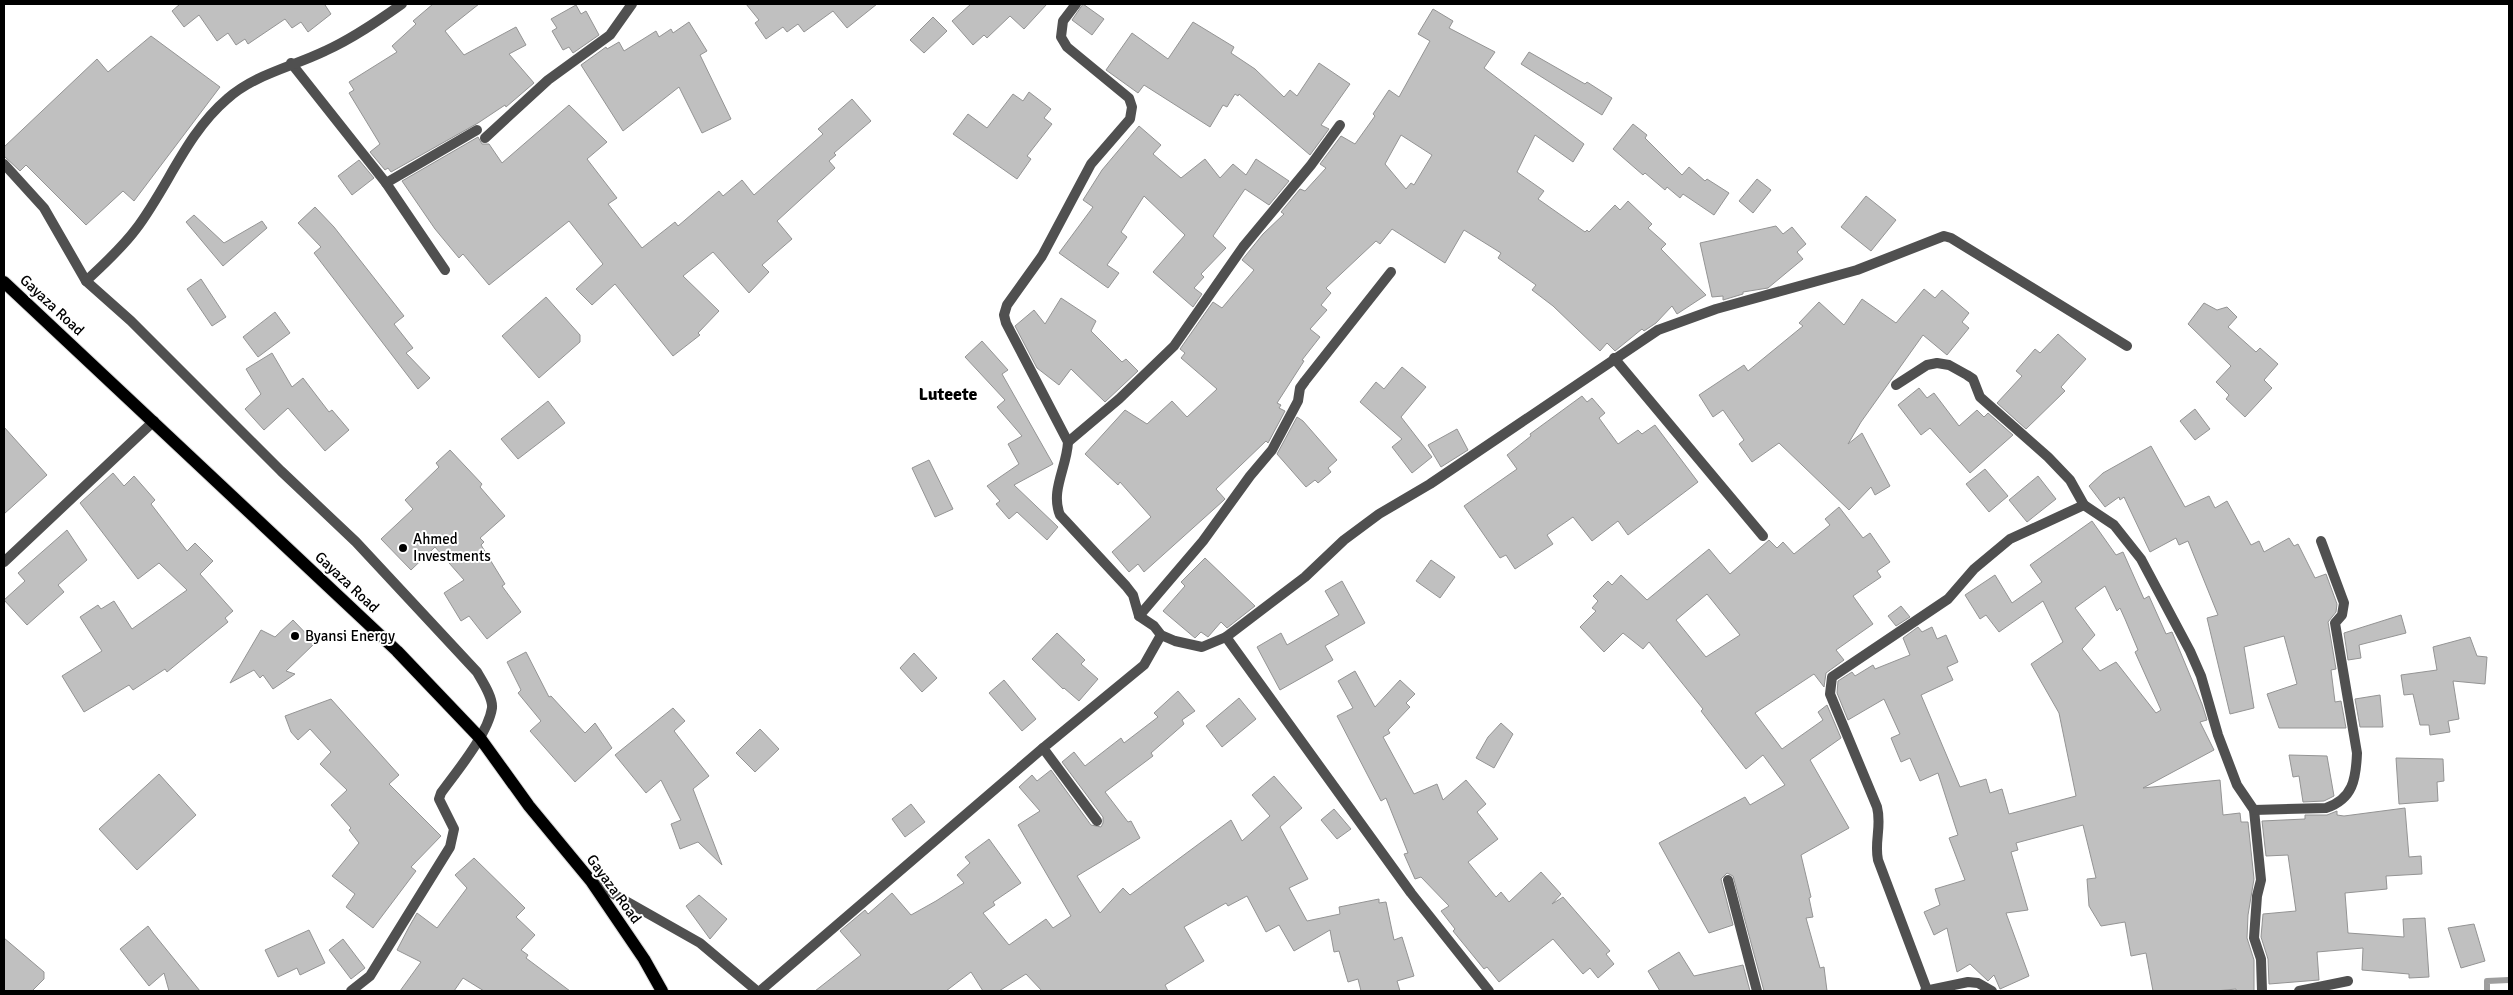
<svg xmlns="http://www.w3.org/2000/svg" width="2513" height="995" font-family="Signika,sans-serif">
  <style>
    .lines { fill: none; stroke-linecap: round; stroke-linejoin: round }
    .stream { stroke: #9e9e9e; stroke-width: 6 }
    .building { fill: #c0c0c0; stroke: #949494; fill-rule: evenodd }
    .primary-casing { stroke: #dbdbdb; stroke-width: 14 }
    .minor { stroke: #505050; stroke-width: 10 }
    .primary { stroke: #000; stroke-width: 12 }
    .poi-dot { fill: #000; stroke: #fff; stroke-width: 2 }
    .labels { text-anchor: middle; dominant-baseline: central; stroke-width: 4; stroke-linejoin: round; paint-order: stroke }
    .street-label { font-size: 15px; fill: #000; stroke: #fff }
    .poi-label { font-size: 15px; fill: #000; stroke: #fff; text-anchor: start }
    .quarter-label { font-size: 18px; font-weight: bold; fill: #000; stroke: #fff }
  </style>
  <rect width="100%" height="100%" fill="#fff"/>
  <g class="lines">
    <!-- stream -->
    <polyline class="stream" points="2487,991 2487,981 2509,980"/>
  </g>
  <!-- building -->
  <g class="building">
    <polygon points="180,4 327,4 325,5 331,14 308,32 301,22 292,28 285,19 248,44 245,39 236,45 228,33 217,41 199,15 184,27 172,11"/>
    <polygon points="433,4 479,4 445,31 464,55 516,27 526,45 509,54 534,83 506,107 505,105 478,123 391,172 388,168 385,170 370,152 380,144 349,93 354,90 349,82 397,52 392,46 416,24 413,21"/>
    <polygon points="746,4 877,4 847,28 833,11 804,32 798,24 787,32 783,27 766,39 755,23 759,20"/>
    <polygon points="971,4 1047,4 1024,29 1010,16 987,38 984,35 973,45 952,21"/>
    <polygon points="1083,4 1104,19 1092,35 1072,20"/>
    <polygon points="576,5 581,14 586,11 599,35 573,53 569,47 563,50 552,31 557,28 551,19"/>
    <path d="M 1433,9 L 1453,21 L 1449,28 L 1495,52 L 1484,68 L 1584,144 L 1573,162 L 1535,135 L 1517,172 L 1544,191 L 1538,199 L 1585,232 L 1587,230 L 1589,232 L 1615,205 L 1620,210 L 1628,201 L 1652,224 L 1648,228 L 1666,244 L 1661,249 L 1706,295 L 1677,314 L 1672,306 L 1656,323 L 1644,331 L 1642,329 L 1615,351 L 1607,343 L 1600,351 L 1553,306 L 1532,290 L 1536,285 L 1498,258 L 1501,253 L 1464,230 L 1445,263 L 1392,229 L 1380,244 L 1376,241 L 1326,288 L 1331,293 L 1321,305 L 1327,310 L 1310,329 L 1320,337 L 1302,360 L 1304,361 L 1277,403 L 1281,405 L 1279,408 L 1285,411 L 1268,443 L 1266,441 L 1216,489 L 1225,499 L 1223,501 L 1144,572 L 1138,564 L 1129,572 L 1112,552 L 1151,517 L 1120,482 L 1118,485 L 1085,454 L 1125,410 L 1147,424 L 1172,401 L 1187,417 L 1217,389 L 1181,358 L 1185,353 L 1180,349 L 1213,302 L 1222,308 L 1254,270 L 1242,260 L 1263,234 L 1284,214 L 1281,212 L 1300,189 L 1305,191 L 1326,168 L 1320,164 L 1341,136 L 1355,144 L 1375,116 L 1373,114 L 1389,90 L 1399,97 L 1430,41 L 1418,34 ZM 1401,135 L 1432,155 L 1414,185 L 1411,183 L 1406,189 L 1385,164 Z"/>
    <polygon points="933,17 947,31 924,53 910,40"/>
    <polygon points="689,22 707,51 700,55 731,119 702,133 679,87 623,131 581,65 606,47 607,49 619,42 624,51 656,31 659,37 671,29 673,33"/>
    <polygon points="1193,22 1234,47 1231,53 1255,69 1284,97 1290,90 1297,96 1319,63 1350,84 1321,125 1329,129 1310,155 1239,94 1238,96 1235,94 1227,107 1223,105 1210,127 1144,85 1138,93 1106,70 1132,33 1168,59"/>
    <polygon points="151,36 220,87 134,201 123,191 86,225 26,165 20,171 4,156 4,147 97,59 108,72"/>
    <polygon points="1529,52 1585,84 1587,82 1612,98 1602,115 1521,64"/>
    <polygon points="1029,92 1051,109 1044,118 1052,124 1027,156 1031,159 1017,179 953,134 968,114 987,128 1013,94 1023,101"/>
    <polygon points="852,99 871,121 834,153 836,155 829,161 835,168 777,221 792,239 762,265 769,272 749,293 713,252 683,276 719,311 698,333 700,335 673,356 615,284 592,305 576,289 603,264 569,221 489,285 463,254 459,258 435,229 402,181 478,137 482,144 489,144 502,163 569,105 607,142 587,159 617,198 608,204 642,248 675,222 678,226 719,191 723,196 742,180 754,195 823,134 818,129"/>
    <polygon points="1633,124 1647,135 1645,138 1682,175 1689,167 1705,181 1707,179 1729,193 1714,215 1683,194 1680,198 1667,187 1665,190 1645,173 1643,175 1613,149"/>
    <polygon points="1139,126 1161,145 1153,154 1181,178 1205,159 1220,178 1233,164 1246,175 1256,159 1289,181 1269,205 1245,189 1213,236 1226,248 1201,274 1204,277 1194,288 1202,294 1193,307 1153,272 1185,235 1144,196 1121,232 1127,237 1107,265 1119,273 1108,288 1059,253 1093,207 1083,200 1102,170"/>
    <polygon points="359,160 374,178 352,195 338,176"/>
    <polygon points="1757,179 1771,190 1753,213 1739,201"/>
    <polygon points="1866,196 1896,220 1871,251 1841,227"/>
    <polygon points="315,207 334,227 404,316 394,324 413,348 406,353 430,378 418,389 314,253 321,247 298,223"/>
    <polygon points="194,215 224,243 262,221 267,228 223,266 186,222"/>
    <polygon points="1776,226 1783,234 1792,227 1806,244 1797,252 1803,259 1768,288 1743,292 1743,294 1723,300 1723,296 1712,297 1700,243"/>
    <polygon points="201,279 226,317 212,326 187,289"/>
    <polygon points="1924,289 1935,298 1942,290 1969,313 1962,322 1969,328 1947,355 1923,335 1861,422 1848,444 1862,433 1890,486 1875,495 1871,487 1849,510 1779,443 1752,462 1739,444 1744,440 1723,410 1713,417 1699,395 1744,365 1748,371 1803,326 1799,323 1819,302 1844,325 1862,299 1896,323"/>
    <polygon points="546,297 580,335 580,342 539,378 502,336"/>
    <polygon points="1061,298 1096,321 1091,331 1122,362 1126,359 1138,371 1105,402 1071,369 1059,385 1037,368 1015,326 1034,310 1045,324"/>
    <polygon points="2204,303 2217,310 2227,307 2237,317 2228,327 2256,352 2260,348 2278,364 2264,380 2272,388 2245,417 2226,399 2229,395 2216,382 2231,366 2188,324"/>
    <polygon points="275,312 290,333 258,357 243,337"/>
    <polygon points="2058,334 2086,359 2061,387 2065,391 2026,429 1997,403 2022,376 2016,371 2035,349 2040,353"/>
    <polygon points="982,341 1008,370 1002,374 1053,464 1014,485 1058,527 1047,540 1017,512 1009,519 996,504 1000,501 987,486 1019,464 1008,444 1022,436 997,407 1005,400 965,357"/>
    <polygon points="272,353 292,387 303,378 329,412 332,410 349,430 325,451 288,408 264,430 245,409 261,394 246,369"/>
    <polygon points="1402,367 1426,387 1401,417 1432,457 1412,473 1392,447 1402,439 1360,402 1376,382 1384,389"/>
    <polygon points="1919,388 1927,398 1934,393 1959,426 1977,410 1984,417 1988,413 2013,435 1970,473 1930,428 1921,435 1898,405"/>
    <polygon points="1582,396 1587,402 1592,398 1605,413 1599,418 1618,444 1638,430 1642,434 1655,425 1698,482 1628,535 1618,521 1592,541 1573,517 1547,535 1553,544 1515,569 1506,555 1500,558 1464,506 1517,469 1507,455 1531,436 1530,434"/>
    <polygon points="548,401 565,423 518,459 501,439"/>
    <polygon points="2195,409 2210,429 2195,440 2180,421"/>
    <polygon points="1297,417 1303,421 1337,460 1328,468 1331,472 1318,483 1315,480 1306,487 1277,454"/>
    <polygon points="4,427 47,475 4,514"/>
    <polygon points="1457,429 1468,450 1441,467 1428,445"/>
    <polygon points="2151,446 2185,507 2209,496 2215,508 2227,501 2251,545 2259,541 2264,552 2289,538 2294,546 2298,544 2315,578 2326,574 2337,604 2336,612 2328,622 2336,669 2331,670 2335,702 2341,701 2346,728 2279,728 2267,694 2297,684 2284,636 2244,647 2254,708 2230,714 2207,618 2218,615 2188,541 2179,545 2176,538 2150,552 2124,497 2120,500 2119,497 2105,507 2089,486 2103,473"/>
    <polygon points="450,450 482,484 480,487 505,516 480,538 484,542 481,545 505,584 502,586 521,612 487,639 469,616 461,621 444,593 464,580 435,547 411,570 381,539 413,509 405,500 439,467 436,463"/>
    <polygon points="929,460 953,509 935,517 912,468"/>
    <polygon points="1985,469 2008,496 1989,512 1966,484"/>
    <polygon points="113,473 124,486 134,476 155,500 151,504 187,551 195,543 213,561 200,574 233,611 225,618 228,622 167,672 165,669 133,690 129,685 84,712 62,676 102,651 80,617 98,605 101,609 114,601 132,629 187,590 159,563 138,579 80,503"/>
    <polygon points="2038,476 2056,499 2027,522 2009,500"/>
    <path d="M 1839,507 L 1863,538 L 1870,533 L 1890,562 L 1877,571 L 1881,577 L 1853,596 L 1873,624 L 1836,650 L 1844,660 L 1826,673 L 1824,687 L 1814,674 L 1755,713 L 1782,749 L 1823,720 L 1818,712 L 1827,705 L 1841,738 L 1810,760 L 1849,828 L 1801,855 L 1811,897 L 1809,898 L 1813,917 L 1806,918 L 1820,968 L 1824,967 L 1827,991 L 1764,991 L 1733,876 L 1727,873 L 1721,879 L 1733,925 L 1709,933 L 1659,843 L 1745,797 L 1750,805 L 1785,785 L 1763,755 L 1746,769 L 1701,711 L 1703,709 L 1649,642 L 1643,649 L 1623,633 L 1604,652 L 1580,627 L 1596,611 L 1592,608 L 1598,601 L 1593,596 L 1608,581 L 1612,585 L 1621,575 L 1647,600 L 1709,549 L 1730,574 L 1769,540 L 1777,548 L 1783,542 L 1794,554 L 1830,525 L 1825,519 ZM 1707,594 L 1740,635 L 1706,657 L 1676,620 Z"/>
    <path d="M 2092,521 L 2116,555 L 2123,552 L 2144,599 L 2149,596 L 2166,634 L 2172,632 L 2202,704 L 2207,720 L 2200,722 L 2214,750 L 2143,788 L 2220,780 L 2223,815 L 2240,813 L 2241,822 L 2248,822 L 2254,879 L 2248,915 L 2247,938 L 2254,960 L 2254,991 L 2236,991 L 2236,989 L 2216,991 L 2153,991 L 2146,953 L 2131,956 L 2125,922 L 2101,926 L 2089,906 L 2087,879 L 2096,878 L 2083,825 L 2016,843 L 2018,850 L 2011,852 L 2028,910 L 2006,913 L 2029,976 L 2000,989 L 1994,975 L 1988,981 L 1970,964 L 1957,972 L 1947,928 L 1934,935 L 1924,912 L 1940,905 L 1935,889 L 1965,880 L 1949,838 L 1958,835 L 1938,773 L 1920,781 L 1910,758 L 1901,762 L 1891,738 L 1900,734 L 1884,699 L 1848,720 L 1837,693 L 1838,681 L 1852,672 L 1855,676 L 1873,665 L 1875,669 L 1910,655 L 1903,638 L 1918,627 L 1922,632 L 1932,627 L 1937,639 L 1946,635 L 1958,662 L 1947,667 L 1953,680 L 1921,695 L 1960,787 L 1986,779 L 1990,793 L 2002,789 L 2009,814 L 2076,796 L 2059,713 L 2031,664 L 2063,642 L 2043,601 L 1999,632 L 1986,615 L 1980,619 L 1965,595 L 1995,575 L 2012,603 L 2042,582 L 2030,565 ZM 2105,586 L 2117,611 L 2120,608 L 2125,619 L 2138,650 L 2135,652 L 2161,710 L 2156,713 L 2116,662 L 2100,671 L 2082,649 L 2095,635 L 2075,608 Z"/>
    <polygon points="67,530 87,560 58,585 64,592 27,625 4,600 25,581 18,573"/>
    <polygon points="1205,558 1255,606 1227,628 1221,622 1208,637 1201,632 1195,638 1163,611 1185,586 1181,582"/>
    <polygon points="1431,560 1455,577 1440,598 1416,581"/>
    <polygon points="1342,581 1365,623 1325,646 1333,660 1280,690 1257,647 1281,633 1287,645 1339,615 1325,591"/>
    <polygon points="1901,606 1910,617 1896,626 1888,616"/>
    <polygon points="2401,615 2406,633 2359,645 2361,658 2348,660 2344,633"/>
    <polygon points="293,620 315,643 286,671 295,674 273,689 263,675 260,678 254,670 230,683 261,630 275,637"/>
    <polygon points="1057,633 1085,660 1081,664 1098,679 1079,701 1064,688 1063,689 1032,659"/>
    <polygon points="2470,637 2477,656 2487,657 2485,684 2453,681 2459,719 2448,721 2450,732 2430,735 2429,725 2420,725 2413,694 2404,695 2401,675 2437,670 2433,647"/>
    <polygon points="526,652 549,697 551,696 585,733 595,723 612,748 575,782 530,731 541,721 518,693 521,690 507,662"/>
    <polygon points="914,653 937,678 922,692 900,668"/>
    <polygon points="1355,671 1375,707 1400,680 1415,694 1406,703 1410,707 1388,730 1390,733 1383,737 1414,794 1437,784 1443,800 1466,780 1486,804 1477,812 1498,839 1468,862 1496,897 1501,892 1509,902 1541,872 1561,894 1552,904 1563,897 1610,951 1606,954 1614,964 1598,978 1590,968 1583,974 1553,939 1499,982 1487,967 1484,969 1453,931 1455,929 1441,911 1449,906 1421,877 1415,879 1404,854 1408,853 1386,798 1381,801 1337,716 1353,708 1338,681"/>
    <polygon points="1004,680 1036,719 1022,731 989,693"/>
    <polygon points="1178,691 1195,711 1182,720 1184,724 1151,753 1153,756 1105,792 1128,822 1131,821 1140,838 1077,876 1100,913 1123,888 1130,895 1231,820 1242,841 1270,816 1252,795 1274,776 1302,808 1280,827 1308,879 1289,888 1307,921 1340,914 1339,907 1379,899 1379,903 1386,902 1394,940 1402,937 1414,976 1397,981 1400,991 1361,991 1358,979 1348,982 1339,951 1334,952 1330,930 1294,951 1279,925 1266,932 1247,896 1228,906 1226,903 1184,927 1204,961 1165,985 1168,991 1042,991 1026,974 999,991 983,991 971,972 946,991 815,991 861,955 840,931 865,910 868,914 892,893 911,915 936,901 964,883 957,875 970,863 965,857 989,839 1021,883 993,902 995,905 983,913 1009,945 1046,919 1053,928 1071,916 1018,825 1040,811 1019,787 1032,775 1037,781 1051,770 1091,825 1101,827 1103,823 1103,817 1062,762 1074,752 1085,766 1121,738 1124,743 1158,717 1154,713"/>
    <polygon points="2380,695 2383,727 2360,727 2355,699"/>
    <polygon points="1239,698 1256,719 1222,747 1206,726"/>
    <polygon points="331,699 399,775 389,784 441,836 411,867 416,871 373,928 346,907 355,894 332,876 359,843 349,830 351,828 331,805 347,790 320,764 331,752 310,729 298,740 291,732 285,716"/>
    <polygon points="673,708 685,721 674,731 709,776 693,789 722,865 698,842 680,849 671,824 681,820 661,780 646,793 615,755"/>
    <polygon points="1501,723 1513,734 1494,768 1476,758 1488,737"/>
    <polygon points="760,729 779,749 755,772 736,753"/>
    <polygon points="2289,755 2327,756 2334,796 2324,801 2303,802 2299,776 2293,777"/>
    <polygon points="2396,758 2443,759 2444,781 2437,782 2438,801 2399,804"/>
    <polygon points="159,774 196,815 137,870 99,829"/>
    <polygon points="911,804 925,822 905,837 892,819"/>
    <polygon points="2405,808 2409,857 2421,856 2422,874 2386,876 2387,889 2345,893 2348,933 2404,937 2403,919 2425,918 2429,977 2409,978 2409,974 2362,970 2363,948 2317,952 2319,980 2269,984 2268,959 2261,937 2263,914 2296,911 2288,855 2266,856 2262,821 2305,819 2305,815 2327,815 2337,811 2337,815 2344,816"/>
    <polygon points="1334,809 1351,829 1337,839 1321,820"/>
    <polygon points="474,858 525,908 516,917 535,935 521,950 528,955 526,958 570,991 484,991 463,978 454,991 400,991 421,962 397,950 409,927 417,913 437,928 467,888 455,875"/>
    <polygon points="699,895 727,919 710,939 686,906"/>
    <polygon points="2474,924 2485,961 2461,968 2448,928"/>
    <polygon points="148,926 153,933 200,991 169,991 164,973 149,986 120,949"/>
    <polygon points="309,930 325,963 300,975 297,968 278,977 265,950"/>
    <polygon points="4,938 44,972 44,979 32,991 4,991"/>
    <polygon points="343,939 365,968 351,979 329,950"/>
    <polygon points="1679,952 1694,976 1743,965 1750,991 1660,991 1648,971"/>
  </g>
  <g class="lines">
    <!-- primary casing -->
    <g class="primary-casing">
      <polyline id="primary" points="4,282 397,651 480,738 529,806 591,881 644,959 662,991"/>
    </g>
    <!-- minor -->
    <g class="minor">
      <path d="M 1076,4 L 1063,21 L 1061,37 L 1067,47 L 1129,98 L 1132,107 L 1130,119 L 1091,164 L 1042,256 L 1007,305 L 1004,315 L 1006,323 L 1068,442 C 1067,467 1050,491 1060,515 L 1126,586 L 1133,595 L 1139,616 L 1154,626 L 1161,635 L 1175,641 L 1202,647 L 1226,637 L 1305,577 L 1344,540 L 1379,514 L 1430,484 L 1658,330 L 1716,309 L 1857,270 L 1944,236 L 1951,238 L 2127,346"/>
      <polyline points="291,63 386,183 445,270"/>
      <polyline points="485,138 548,80 610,35 632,4"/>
      <path d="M 4,164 L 44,208 L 86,281 L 131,321 L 281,471 L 356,542 L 477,672 C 482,681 493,697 492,708 C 488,734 457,771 441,793 L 439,799 L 454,829 L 450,847 L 370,976 L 351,991"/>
      <polyline points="386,183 477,130"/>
      <path d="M 86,281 C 103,265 122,248 136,229 C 168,187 186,134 227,99 C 255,74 292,67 325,51 C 352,39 378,21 402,4"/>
      <polyline points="1614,358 1763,536"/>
      <polyline points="1896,385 1927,365 1937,363 1949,365 1967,375 1973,379 1980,397 2048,457 2070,480 2084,505 2114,525 2141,559 2190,651 2201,676 2218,735 2237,785 2254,810 2261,880 2257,896 2254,938 2261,959 2262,991"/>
      <polyline points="1068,442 1119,399 1174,346 1243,247 1311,165 1340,125"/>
      <polyline points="4,562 154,421"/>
      <polyline points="1139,616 1203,541 1250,476 1272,450 1298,401 1300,388 1305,381 1391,272"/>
      <polyline points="1226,637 1411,893 1489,991"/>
      <path d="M 2254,810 L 2326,808 C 2353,799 2356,779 2357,753 L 2335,623 L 2342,615 L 2344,603 L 2321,541"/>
      <polyline points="1097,821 1043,748 1144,665 1161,635"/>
      <polyline points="1728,880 1757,991"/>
      <polyline points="594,883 700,943 757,991"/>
      <path d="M 1927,990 L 1878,860 C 1874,842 1882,826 1877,807 L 1830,694 L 1832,677 L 1948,599 L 1974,569 L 2010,539 L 2084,505"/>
      <polyline points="760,991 1043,748"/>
      <polyline points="1925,991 1968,982 1978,983 1992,991"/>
      <polyline points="2299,991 2348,981"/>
    </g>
    <!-- primary -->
    <use href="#primary" class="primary"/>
  </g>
  <!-- markers -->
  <g class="poi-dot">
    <circle cx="403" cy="548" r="5"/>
    <circle cx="295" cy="636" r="5"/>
  </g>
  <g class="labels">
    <!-- street labels -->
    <g class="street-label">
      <text transform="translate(52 305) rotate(43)">Gayaza Road</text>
      <text transform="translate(347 582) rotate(43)">Gayaza Road</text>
      <text transform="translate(614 889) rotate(54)">Gayaza Road</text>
    </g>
    <!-- poi labels -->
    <g class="poi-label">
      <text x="413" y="539">Ahmed<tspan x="413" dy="17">Investments</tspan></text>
      <text x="305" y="636">Byansi Energy</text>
    </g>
    <!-- quarter labels -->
    <g class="quarter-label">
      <text x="948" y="394">Luteete</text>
    </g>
  </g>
  <!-- border -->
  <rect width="2513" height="995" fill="none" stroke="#000000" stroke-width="10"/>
</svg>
